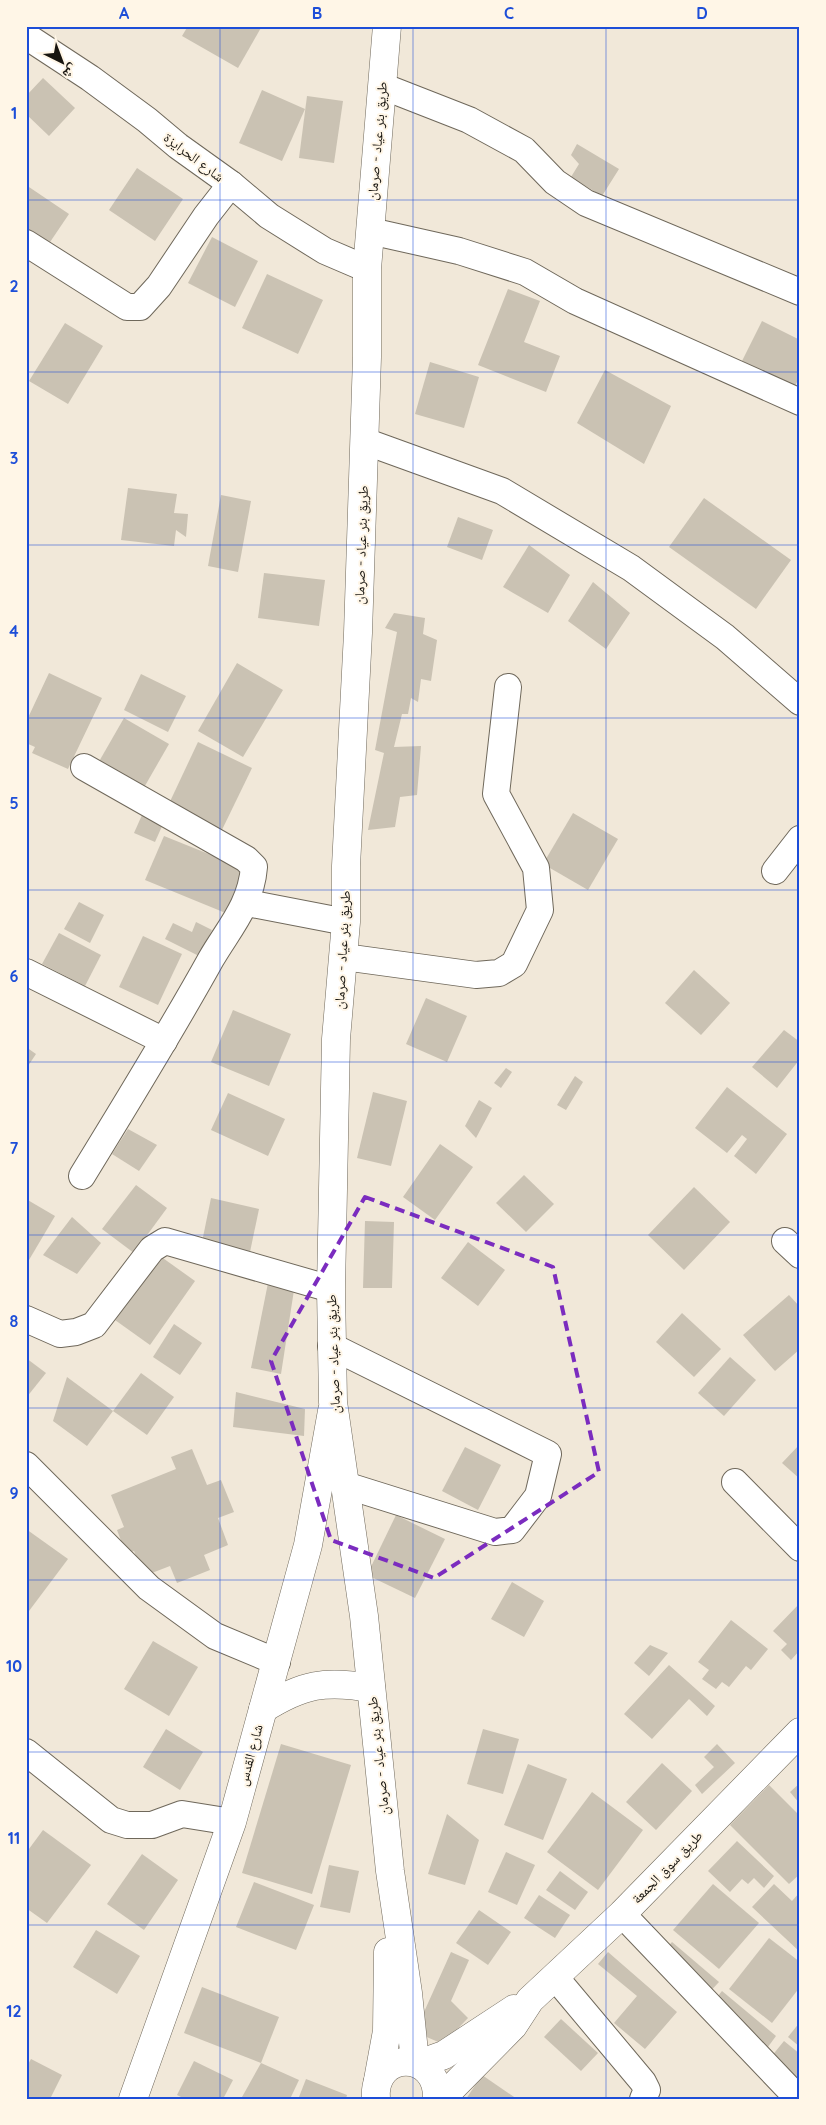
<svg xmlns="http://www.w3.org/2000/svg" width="826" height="2125" font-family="Quicksand,'Noto Naskh Arabic',sans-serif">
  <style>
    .building { fill: #cac2b3 }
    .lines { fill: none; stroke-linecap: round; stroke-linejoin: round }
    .minor-casing { stroke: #6f685b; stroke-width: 28 }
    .tertiary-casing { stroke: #6f685b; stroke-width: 29 }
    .primary-casing { stroke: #6f685b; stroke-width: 29 }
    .trunk-casing { stroke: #6f685b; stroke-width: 29 }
    .minor { stroke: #fff; stroke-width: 26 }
    .tertiary { stroke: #fff; stroke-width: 28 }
    .primary { stroke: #fff; stroke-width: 28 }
    .trunk { stroke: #fff; stroke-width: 28 }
    .marked { fill: none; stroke: #7b2cbf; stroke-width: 4; stroke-dasharray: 10 6; stroke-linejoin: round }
    .grid { fill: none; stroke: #1d4ed8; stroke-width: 1; stroke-opacity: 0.55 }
    .labels { text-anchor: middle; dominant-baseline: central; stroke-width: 4; stroke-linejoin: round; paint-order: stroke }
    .street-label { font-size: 14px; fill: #181510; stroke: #fff6e7 }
    .neatline { fill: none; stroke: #1d4ed8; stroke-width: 2 }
    .grid-label { font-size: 16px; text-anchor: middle; font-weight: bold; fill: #1d4ed8 }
  </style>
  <rect width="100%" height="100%" fill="#f1e8d9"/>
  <!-- building -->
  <g class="building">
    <polygon points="188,26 262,26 238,68 182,36"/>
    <polygon points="43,78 75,108 49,136 26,114 26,96"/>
    <polygon points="262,90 305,109 282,161 239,143"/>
    <polygon points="307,96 343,101 334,163 299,158"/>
    <polygon points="577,144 619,169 602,196 571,177 579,164 571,155"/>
    <polygon points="137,168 183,199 155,241 109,210"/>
    <polygon points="26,185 69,214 46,248 26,235"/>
    <polygon points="212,237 258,261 235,307 188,283"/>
    <polygon points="267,274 323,300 298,354 242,328"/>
    <polygon points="508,289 540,301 524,342 560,356 546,392 478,365"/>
    <polygon points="762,321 800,340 800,376 795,386 742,361"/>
    <polygon points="65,323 103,346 68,404 29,381"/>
    <polygon points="430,362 479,377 464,428 415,414"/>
    <polygon points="605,370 671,406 644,464 577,423"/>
    <polygon points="128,488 177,494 174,513 188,514 186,537 176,530 174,546 121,540"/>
    <polygon points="221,495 251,501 238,572 208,566"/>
    <polygon points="704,498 791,560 756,609 669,547"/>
    <polygon points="458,517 493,530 482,560 447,547"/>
    <polygon points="529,545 570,575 548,613 503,587"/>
    <polygon points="264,573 325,580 319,626 258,618"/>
    <polygon points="593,582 630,613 606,649 568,621"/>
    <polygon points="394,613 425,618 423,634 437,640 431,681 421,679 418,702 411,698 408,714 402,714 394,747 421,746 417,795 400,797 395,827 368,830 384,753 375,750 397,632 385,628"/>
    <polygon points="237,663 283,690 243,757 198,731"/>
    <polygon points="49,673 102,698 68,769 32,753 35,747 26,743 26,722"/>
    <polygon points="141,674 186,696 168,732 124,710"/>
    <polygon points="124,718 169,744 142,791 97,765"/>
    <polygon points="198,742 252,768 219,836 166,810"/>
    <polygon points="573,813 618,839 588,890 543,864"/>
    <polygon points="142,815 163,824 155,842 134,833"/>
    <polygon points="164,836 246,869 228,914 145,880"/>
    <polygon points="79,902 104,915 90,943 64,929"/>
    <polygon points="196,922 212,930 199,956 165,939 173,923 192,932"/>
    <polygon points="59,933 101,955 85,986 42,964"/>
    <polygon points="143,936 182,954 158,1005 119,987"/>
    <polygon points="694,970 730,1003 701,1035 665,1003"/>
    <polygon points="426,998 467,1016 447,1062 406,1044"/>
    <polygon points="233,1010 291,1034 269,1086 211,1062"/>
    <polygon points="784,1030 800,1042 800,1059 777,1088 752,1067"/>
    <polygon points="26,1047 36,1054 26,1069"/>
    <polygon points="506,1068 512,1072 501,1088 494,1083"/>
    <polygon points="575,1076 583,1082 566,1110 557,1105"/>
    <polygon points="727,1087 787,1134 756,1174 734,1156 747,1139 742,1135 727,1153 695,1128"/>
    <polygon points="373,1092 407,1101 391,1166 357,1158"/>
    <polygon points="228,1093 285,1119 268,1156 211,1130"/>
    <polygon points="479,1100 492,1108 476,1138 465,1126"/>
    <polygon points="128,1129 157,1145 139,1171 112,1154"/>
    <polygon points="440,1144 473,1167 435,1220 403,1197"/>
    <polygon points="524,1175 554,1204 526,1232 496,1203"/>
    <polygon points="136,1185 167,1208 134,1253 102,1229"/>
    <polygon points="694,1187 730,1222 684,1270 648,1235"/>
    <polygon points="211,1198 259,1209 250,1252 202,1242"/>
    <polygon points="26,1199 55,1216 26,1265"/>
    <polygon points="72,1217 101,1243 77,1274 43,1255"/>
    <polygon points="365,1221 394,1222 392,1288 363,1288"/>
    <polygon points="468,1242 505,1270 478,1306 441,1278"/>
    <polygon points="160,1256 195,1281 150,1345 115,1320"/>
    <polygon points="268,1283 294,1290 281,1374 251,1368"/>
    <polygon points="789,1295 800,1307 800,1349 775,1371 743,1335"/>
    <polygon points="682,1313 721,1349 694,1377 656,1342"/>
    <polygon points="174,1324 202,1343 180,1375 153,1357"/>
    <polygon points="730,1357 756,1380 724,1416 698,1393"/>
    <polygon points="26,1358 46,1373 26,1398"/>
    <polygon points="141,1373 174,1397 147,1435 113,1411"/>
    <polygon points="67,1377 113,1411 87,1446 53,1421"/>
    <polygon points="236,1392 305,1409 304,1436 233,1427"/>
    <polygon points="800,1444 800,1479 782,1463"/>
    <polygon points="465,1447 501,1465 478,1510 442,1491"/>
    <polygon points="192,1449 207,1485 221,1480 234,1512 218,1518 228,1545 204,1555 210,1570 177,1583 170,1566 144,1576 134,1551 126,1554 117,1530 124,1527 111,1495 176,1469 171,1457"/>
    <polygon points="396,1515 445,1539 415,1598 367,1575"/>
    <polygon points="26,1529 68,1559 26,1615"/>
    <polygon points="512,1582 544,1601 524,1637 491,1619"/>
    <polygon points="800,1603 800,1650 791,1660 781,1650 787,1644 773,1631"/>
    <polygon points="731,1620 768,1649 751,1670 746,1666 729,1687 722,1682 716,1689 702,1679 709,1670 698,1662"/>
    <polygon points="153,1641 198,1667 169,1716 124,1689"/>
    <polygon points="650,1645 668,1653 649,1676 634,1663"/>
    <polygon points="669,1665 715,1706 707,1716 689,1699 652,1739 624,1714"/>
    <polygon points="166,1729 203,1752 180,1790 143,1767"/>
    <polygon points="483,1729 519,1739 503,1794 467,1784"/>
    <polygon points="281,1744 351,1765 312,1894 242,1873"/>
    <polygon points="717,1744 735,1763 702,1794 695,1785 714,1767 704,1757"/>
    <polygon points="662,1763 692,1791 656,1830 626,1802"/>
    <polygon points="528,1764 567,1779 543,1840 504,1825"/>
    <polygon points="800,1783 800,1804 790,1792"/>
    <polygon points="769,1785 800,1816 800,1874 789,1884 730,1825"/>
    <polygon points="592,1792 643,1830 598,1890 547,1852"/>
    <polygon points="447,1814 479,1840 465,1885 428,1874"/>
    <polygon points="43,1830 91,1865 47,1923 26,1908 26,1853"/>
    <polygon points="737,1841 774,1876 764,1888 754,1878 748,1884 742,1879 730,1892 708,1871"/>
    <polygon points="506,1852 535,1865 517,1905 488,1892"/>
    <polygon points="142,1854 178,1880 144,1930 107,1904"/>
    <polygon points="329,1865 359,1871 350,1913 320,1907"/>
    <polygon points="560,1871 588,1892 575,1910 546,1890"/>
    <polygon points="254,1882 314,1905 296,1950 236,1927"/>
    <polygon points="713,1884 759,1923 719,1969 673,1930"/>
    <polygon points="774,1884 792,1901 800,1892 800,1952 752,1907"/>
    <polygon points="539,1895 570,1915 555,1938 524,1918"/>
    <polygon points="479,1910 511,1932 488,1965 456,1943"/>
    <polygon points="96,1930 140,1956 117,1994 73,1967"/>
    <polygon points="769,1938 800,1962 800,1987 772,2023 729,1989"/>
    <polygon points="672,1942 719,1982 704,1998 658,1958"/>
    <polygon points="451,1952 469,1960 451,2001 468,2018 443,2044 415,2032"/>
    <polygon points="608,1952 677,2012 645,2049 614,2023 637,1996 598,1964"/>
    <polygon points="202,1987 279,2017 261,2063 184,2033"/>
    <polygon points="722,1991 776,2036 765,2051 710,2006"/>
    <polygon points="561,2019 598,2053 581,2071 544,2037"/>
    <polygon points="800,2022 800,2047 788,2037"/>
    <polygon points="784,2041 800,2054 800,2080 771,2057"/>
    <polygon points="31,2059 62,2075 50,2099 26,2099 26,2068"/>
    <polygon points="194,2061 233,2080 223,2099 185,2099 177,2095"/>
    <polygon points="261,2063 299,2080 290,2099 246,2099 242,2097"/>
    <polygon points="482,2075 517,2099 466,2099"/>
    <polygon points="306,2079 347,2095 346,2099 299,2097"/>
  </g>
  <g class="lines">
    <!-- minor casing -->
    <g class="minor-casing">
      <g id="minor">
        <polyline points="26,36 90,78 147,120 178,146 231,184 269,216 325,251 367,269"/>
        <polyline points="382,86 469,120 524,150 555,182 586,203 800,292"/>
        <polyline points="370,231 459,251 525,272 575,301 800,402"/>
        <polyline points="26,243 127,307 140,307 159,286 206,216 231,184"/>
        <polyline points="364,441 502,491 631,568 725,637 800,702"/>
        <polyline points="775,871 800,839"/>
        <polyline points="247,903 346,922"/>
        <polyline points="344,957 476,975 499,973 514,964 540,910 536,868 496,794 508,687"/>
        <polyline points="26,972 164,1041"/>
        <path d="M 82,1176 C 126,1104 170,1033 211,959 C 229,928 251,905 254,867 L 246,859 L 84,767"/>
        <polyline points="785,1241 800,1255"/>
        <polyline points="26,1319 60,1334 76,1332 94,1325 152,1249 165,1241 331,1289"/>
        <polyline points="331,1346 548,1454 538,1496 512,1530 495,1532 345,1485"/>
        <polyline points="26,1465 149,1588 215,1636 277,1662"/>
        <polyline points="735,1482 800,1548"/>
        <polyline points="26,1752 111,1820 127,1825 152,1825 182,1814 232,1822"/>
        <polyline points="622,1914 791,2091 800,2097"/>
        <polyline points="555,1977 643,2082 647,2090 643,2099"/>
      </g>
    </g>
    <!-- tertiary casing -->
    <g class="tertiary-casing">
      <polyline id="tertiary" points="133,2099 232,1822 308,1545 332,1411"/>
    </g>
    <!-- primary casing -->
    <g class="primary-casing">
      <g id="primary">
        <polyline points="419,2064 444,2055 514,2009"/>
        <polyline points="441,2099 513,2026 530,2000 622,1914 800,1732"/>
      </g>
    </g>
    <!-- trunk casing -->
    <g class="trunk-casing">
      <g id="trunk">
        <polyline points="387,26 367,269 367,357 358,633 346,866 346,922 336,1039 331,1289 333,1402 364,1616 390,1871 408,1993 415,2062"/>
        <path d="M 263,1709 C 303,1684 325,1680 371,1688"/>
        <polyline points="378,2080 387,2031 388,1952"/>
        <path d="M 376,2099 C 372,2050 439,2049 437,2099"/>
      </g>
    </g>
    <!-- minor -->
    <use href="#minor" class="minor"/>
    <!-- tertiary -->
    <use href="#tertiary" class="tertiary"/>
    <!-- primary -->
    <use href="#primary" class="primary"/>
    <!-- trunk -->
    <use href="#trunk" class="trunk"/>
  </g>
  <!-- marked area -->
  <path class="marked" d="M 365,1197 L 553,1267 L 599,1472 L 434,1578 L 331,1540 L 271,1361 Z"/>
  <!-- grid -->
  <path class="grid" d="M 220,26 L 220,2099M 413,26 L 413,2099M 606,26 L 606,2099M 26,200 L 800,200M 26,372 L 800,372M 26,545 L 800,545M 26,718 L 800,718M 26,890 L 800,890M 26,1062 L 800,1062M 26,1235 L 800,1235M 26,1408 L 800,1408M 26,1580 L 800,1580M 26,1752 L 800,1752M 26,1925 L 800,1925"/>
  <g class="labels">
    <!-- street labels -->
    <g class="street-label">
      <text transform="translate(377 141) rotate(-85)">طريق بئر عياد - صرمان</text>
      <text transform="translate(194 157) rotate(37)">شارع الحرايزة</text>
      <text transform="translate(361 545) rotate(-88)">طريق بئر عياد - صرمان</text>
      <text transform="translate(342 950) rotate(-87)">طريق بئر عياد - صرمان</text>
      <text transform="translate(333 1354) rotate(-92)">طريق بئر عياد - صرمان</text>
      <text transform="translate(250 1755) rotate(-75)">شارع القدس</text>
      <text transform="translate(378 1756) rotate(-96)">طريق بئر عياد - صرمان</text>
      <text transform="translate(667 1867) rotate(-46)">طريق سوق الجمعة</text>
    </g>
  </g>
  <!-- border -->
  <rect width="826" height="2125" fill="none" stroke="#fff6e7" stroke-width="55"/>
  <!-- north arrow -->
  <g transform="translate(62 62) rotate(138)" stroke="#fff6e7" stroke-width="4" paint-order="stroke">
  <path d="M0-4L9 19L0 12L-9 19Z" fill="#181510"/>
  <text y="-8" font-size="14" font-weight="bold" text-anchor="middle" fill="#181510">ش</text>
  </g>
  <rect x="28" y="28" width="770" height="2070" class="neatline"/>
  <g class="grid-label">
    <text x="124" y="19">A</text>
    <text x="317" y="19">B</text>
    <text x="509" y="19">C</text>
    <text x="702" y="19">D</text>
    <text x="14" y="119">1</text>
    <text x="14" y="292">2</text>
    <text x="14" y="464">3</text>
    <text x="14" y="637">4</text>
    <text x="14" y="809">5</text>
    <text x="14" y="982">6</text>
    <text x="14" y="1154">7</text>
    <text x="14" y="1327">8</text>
    <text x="14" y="1499">9</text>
    <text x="14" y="1672">10</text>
    <text x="14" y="1844">11</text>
    <text x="14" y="2017">12</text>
  </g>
</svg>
